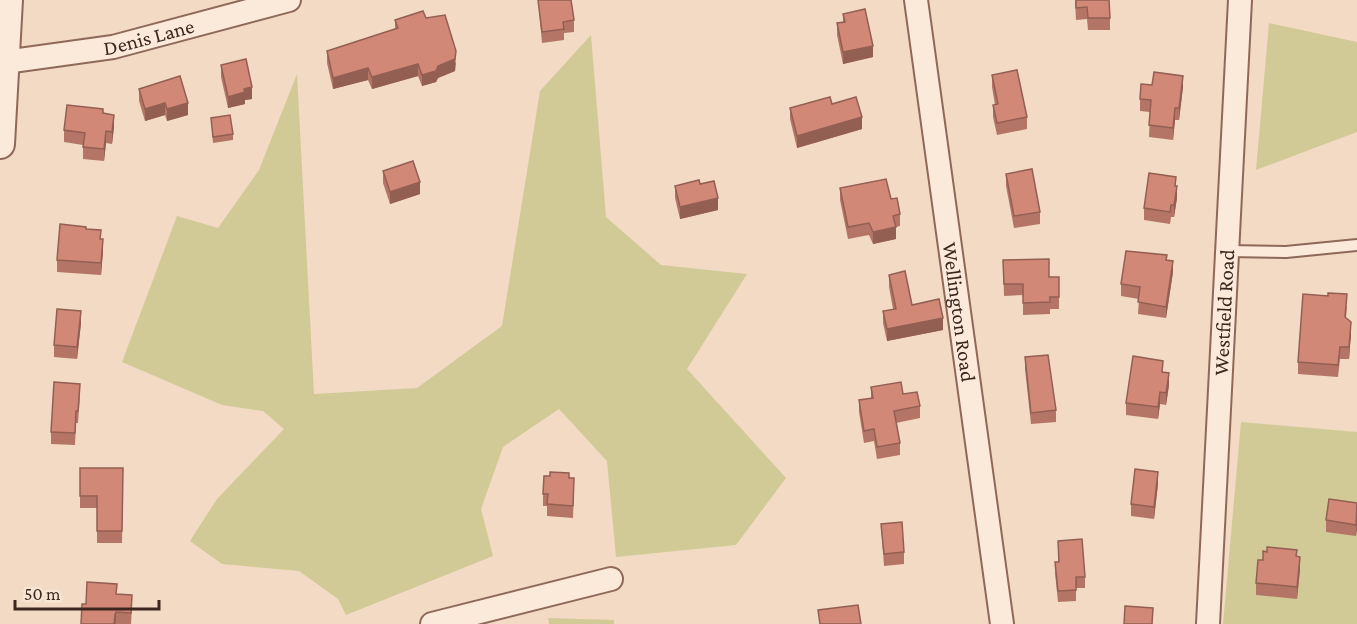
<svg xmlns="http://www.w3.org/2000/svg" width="1357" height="624" font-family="'Crimson Pro',serif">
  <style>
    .green { fill: #d1ca97 }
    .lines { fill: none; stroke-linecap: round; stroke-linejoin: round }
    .service-casing { stroke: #8e6959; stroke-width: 14 }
    .minor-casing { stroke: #8e6959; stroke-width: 26 }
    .tertiary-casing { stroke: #8e6959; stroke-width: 32 }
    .service { stroke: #fbe9d9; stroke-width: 10 }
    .minor { stroke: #fbe9d9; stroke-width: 22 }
    .tertiary { stroke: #fbe9d9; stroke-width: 28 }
    .wall { fill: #b57566 }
    .shaded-wall { fill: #935f53 }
    .building { fill: #d28877; stroke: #935f53; stroke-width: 1.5 }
    .labels { text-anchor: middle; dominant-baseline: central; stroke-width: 4.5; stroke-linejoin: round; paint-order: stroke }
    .street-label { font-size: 21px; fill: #3d261e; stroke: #f8e6d5 }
  </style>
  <rect width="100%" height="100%" fill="#f2dac4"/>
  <!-- green -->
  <g class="green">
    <polygon points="1269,23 1357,42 1357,132 1256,170"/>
    <polygon points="591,35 606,217 661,265 747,274 687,369 786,478 736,545 616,557 607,461 559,409 503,447 481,509 493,556 346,615 338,599 299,571 222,564 190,541 217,499 284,429 263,411 222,405 122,362 177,216 218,228 259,170 297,74 314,394 417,388 502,326 540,91"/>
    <polygon points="1241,422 1357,432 1357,624 1223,624"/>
    <polygon points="548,618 614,620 614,624 549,624"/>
  </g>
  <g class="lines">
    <!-- service casing -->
    <g class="service-casing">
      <polyline id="service" points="1227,251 1286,252 1357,245"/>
    </g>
    <!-- minor casing -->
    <g class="minor-casing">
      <g id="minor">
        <path id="s1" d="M 916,0 L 1002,624"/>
        <path id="s2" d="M 5,62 L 113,47 L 289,0"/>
        <polyline points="432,624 611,579"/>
        <path id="s3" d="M 1208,624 L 1240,0"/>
      </g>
    </g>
    <!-- tertiary casing -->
    <g class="tertiary-casing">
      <polyline id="tertiary" points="0,144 8,0"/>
    </g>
    <!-- service -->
    <use href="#service" class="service"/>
    <!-- minor -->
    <use href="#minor" class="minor"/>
    <!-- tertiary -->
    <use href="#tertiary" class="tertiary"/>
  </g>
  <!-- wall -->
  <g class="wall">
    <polygon points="538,0 571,0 574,20 574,32 564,33 564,40 542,43"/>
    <polygon points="1075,0 1110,18 1110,30 1088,30 1087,19 1076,20"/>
    <polygon points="843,14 873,57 843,64 837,35 837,23 843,22"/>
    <polygon points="395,20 456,63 455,71 438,78 436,82 422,86 418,76 372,89 368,80 333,89 327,63 327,51 395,29"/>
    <polygon points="221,65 252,99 245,100 245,104 228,108 221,77"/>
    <polygon points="992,75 1027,117 1027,129 997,135 993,117 993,105 995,105 992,87"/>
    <polygon points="1183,87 1179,120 1175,120 1173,140 1149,137 1150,112 1140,111 1140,99"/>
    <polygon points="139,89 188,115 167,121 165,115 145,121 139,101"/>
    <polygon points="832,104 862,129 797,148 790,119 790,108"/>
    <polygon points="103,113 114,127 112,144 106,143 104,161 83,159 83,145 64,142 64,130"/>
    <polygon points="211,118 233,134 233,140 213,143"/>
    <polygon points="383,171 420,194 390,204 383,183"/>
    <polygon points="1006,174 1040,212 1040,224 1014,228 1006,186"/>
    <polygon points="700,184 718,210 680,219 675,198 675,186"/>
    <polygon points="1176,186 1177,198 1174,217 1171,217 1170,224 1144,220 1144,208"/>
    <polygon points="840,188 900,214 900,226 896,227 896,239 873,244 869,235 848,239 840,200"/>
    <polygon points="86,229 101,239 103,251 101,275 57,272 57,260"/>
    <polygon points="1003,260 1049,277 1059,277 1059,309 1050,309 1050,314 1023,315 1023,295 1004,296"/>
    <polygon points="1167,260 1173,272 1166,318 1138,314 1139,299 1121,296 1121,284"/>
    <polygon points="889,275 912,305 943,330 887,341 883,323 883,311 893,309 889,287"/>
    <polygon points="1347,306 1346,318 1351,333 1349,359 1340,359 1338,377 1298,374 1298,362"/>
    <polygon points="81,323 77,359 54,357 54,345"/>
    <polygon points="1025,357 1056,410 1056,422 1031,424 1025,369"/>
    <polygon points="1163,372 1169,385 1166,405 1160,404 1158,419 1126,415 1126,403"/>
    <polygon points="871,387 903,394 920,406 920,418 896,423 900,443 900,455 877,459 874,441 864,443 859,412 859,400 871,398"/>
    <polygon points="80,396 78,423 76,423 75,445 51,444 51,432"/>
    <polygon points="80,468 123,468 122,543 97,543 97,508 80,508"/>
    <polygon points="569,478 574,490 573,518 547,516 547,506 543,506 543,494"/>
    <polygon points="1158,484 1154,519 1131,516 1131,504"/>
    <polygon points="1357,503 1357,527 1356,536 1326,532 1326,520"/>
    <polygon points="881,524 904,552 904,564 884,566"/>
    <polygon points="1058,541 1085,577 1085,588 1076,588 1076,601 1058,602 1055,573 1055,562 1058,562"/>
    <polygon points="1297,557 1300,569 1297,599 1256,595 1256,583 1263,560"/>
    <polygon points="117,594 132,606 131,624 81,624 86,604"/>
  </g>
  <!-- shaded-wall -->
  <g class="shaded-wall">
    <polygon points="873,46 873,57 843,64 843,52"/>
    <polygon points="456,51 455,71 438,78 436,82 422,86 422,75 438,66"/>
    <polygon points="418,64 418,76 372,89 372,77"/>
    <polygon points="368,68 368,80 333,89 333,78"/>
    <polygon points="1183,76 1183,87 1179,120 1179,108"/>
    <polygon points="252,87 252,99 245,100 245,104 228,108 228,97 244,89"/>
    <polygon points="165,103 165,115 145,121 145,109"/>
    <polygon points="188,103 188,115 167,121 167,109"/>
    <polygon points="1175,108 1175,120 1173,140 1173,128"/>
    <polygon points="114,115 114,127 112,144 112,132"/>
    <polygon points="862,117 862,129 797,148 797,136"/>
    <polygon points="106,131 106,143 104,161 104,149"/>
    <polygon points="420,182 420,194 390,204 390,192"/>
    <polygon points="1177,186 1177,198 1174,217 1174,205"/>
    <polygon points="718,198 718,210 680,219 680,207"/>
    <polygon points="896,227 896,239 873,244 873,232"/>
    <polygon points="103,239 103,251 101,275 101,263"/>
    <polygon points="1173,261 1173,272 1166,318 1166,307"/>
    <polygon points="81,311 81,323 77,359 77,347"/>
    <polygon points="943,318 943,330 887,341 887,329"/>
    <polygon points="1351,322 1351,333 1349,359 1349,347"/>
    <polygon points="1169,373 1169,385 1166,405 1166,393"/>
    <polygon points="1160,392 1160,404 1158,419 1158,407"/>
    <polygon points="1158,472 1158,484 1154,519 1154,507"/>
    <polygon points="1357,515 1357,527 1356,536 1356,525"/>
    <polygon points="1300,557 1300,569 1297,599 1297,587"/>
    <polygon points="116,612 116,624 114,624 115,615"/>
  </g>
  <!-- building -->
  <g class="building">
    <polygon points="538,0 571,0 574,20 563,22 564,29 542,32"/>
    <polygon points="1076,0 1109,0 1110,18 1088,18 1087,7 1076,8"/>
    <polygon points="865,9 873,46 843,52 837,23 845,22 843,14"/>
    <polygon points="423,11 426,18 445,15 456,51 455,59 438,66 436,71 422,75 418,64 372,77 368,68 333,78 327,51 398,28 395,20"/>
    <polygon points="246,59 252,87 244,89 245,92 228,97 221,65"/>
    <polygon points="1017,70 1027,117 997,123 993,105 998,104 992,75"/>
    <polygon points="1154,72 1183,76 1179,108 1175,108 1173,128 1149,125 1151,100 1140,99 1141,84 1152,85"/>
    <polygon points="180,76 188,103 167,109 165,103 145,109 139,89"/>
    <polygon points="830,97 832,104 856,97 862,117 797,136 790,108"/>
    <polygon points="67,105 103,109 103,113 114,115 112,132 106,131 104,149 83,147 85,133 64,130"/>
    <polygon points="230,115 233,134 213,137 211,118"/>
    <polygon points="413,161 420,182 390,192 383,171"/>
    <polygon points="1032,169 1040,212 1014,216 1006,174"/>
    <polygon points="1149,173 1176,177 1175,186 1177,186 1174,205 1171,205 1170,212 1144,208"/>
    <polygon points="886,179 891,199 897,198 900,214 893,216 896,227 873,232 869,223 848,227 840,188"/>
    <polygon points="699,180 700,184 714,181 718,198 680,207 675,186"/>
    <polygon points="60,224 86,227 86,229 101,230 100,239 103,239 101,263 57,260"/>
    <polygon points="1126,251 1167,255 1166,260 1173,261 1166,307 1138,302 1140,287 1121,284"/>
    <polygon points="1049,259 1049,277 1059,277 1059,297 1050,297 1050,302 1023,303 1023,284 1004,284 1003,260"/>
    <polygon points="905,271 912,305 939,299 943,318 887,329 883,311 896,309 889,275"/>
    <polygon points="1328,293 1347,294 1345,317 1351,322 1349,347 1340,347 1338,365 1298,362 1303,294 1328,296"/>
    <polygon points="57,309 81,311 77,347 54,345"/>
    <polygon points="1048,355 1056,410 1031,413 1025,357"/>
    <polygon points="1133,356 1163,361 1162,372 1169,373 1166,393 1160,392 1158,407 1126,403"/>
    <polygon points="54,382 80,384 78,411 76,411 75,433 51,432"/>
    <polygon points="901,382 903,394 917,392 920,406 894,411 900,443 877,447 874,429 864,431 859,400 873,398 871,387"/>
    <polygon points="80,468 123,468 122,531 97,531 97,496 80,496"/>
    <polygon points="1135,469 1158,472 1154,507 1131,504"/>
    <polygon points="550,472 569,473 569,478 574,478 573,506 547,504 548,494 543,494 544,476 550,476"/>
    <polygon points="1329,499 1357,503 1356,525 1326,520"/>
    <polygon points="902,522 904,552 884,554 881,524"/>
    <polygon points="1082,539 1085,577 1076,577 1076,590 1058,591 1055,562 1059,562 1058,541"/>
    <polygon points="1267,547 1297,550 1296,556 1300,557 1297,587 1256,583 1258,560 1263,560 1263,551 1267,552"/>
    <polygon points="87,582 117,584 116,594 132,595 131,613 116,612 115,615 114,624 81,624 82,604 86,604"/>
    <polygon points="858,605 861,624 820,624 818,610"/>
    <polygon points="1125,606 1153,608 1152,624 1124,624"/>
  </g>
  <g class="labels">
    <!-- street labels -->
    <g class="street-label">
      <text stroke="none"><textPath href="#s2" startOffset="146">Denis Lane</textPath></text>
      <text stroke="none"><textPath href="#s1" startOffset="315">Wellington Road</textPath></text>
      <text stroke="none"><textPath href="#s3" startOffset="312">Westfield Road</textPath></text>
    </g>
  </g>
  <!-- scale -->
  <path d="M15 600v9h144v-9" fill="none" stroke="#3d261e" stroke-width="3"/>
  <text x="24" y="600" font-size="18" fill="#3d261e" stroke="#f8e6d5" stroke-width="4.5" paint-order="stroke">50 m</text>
</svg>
